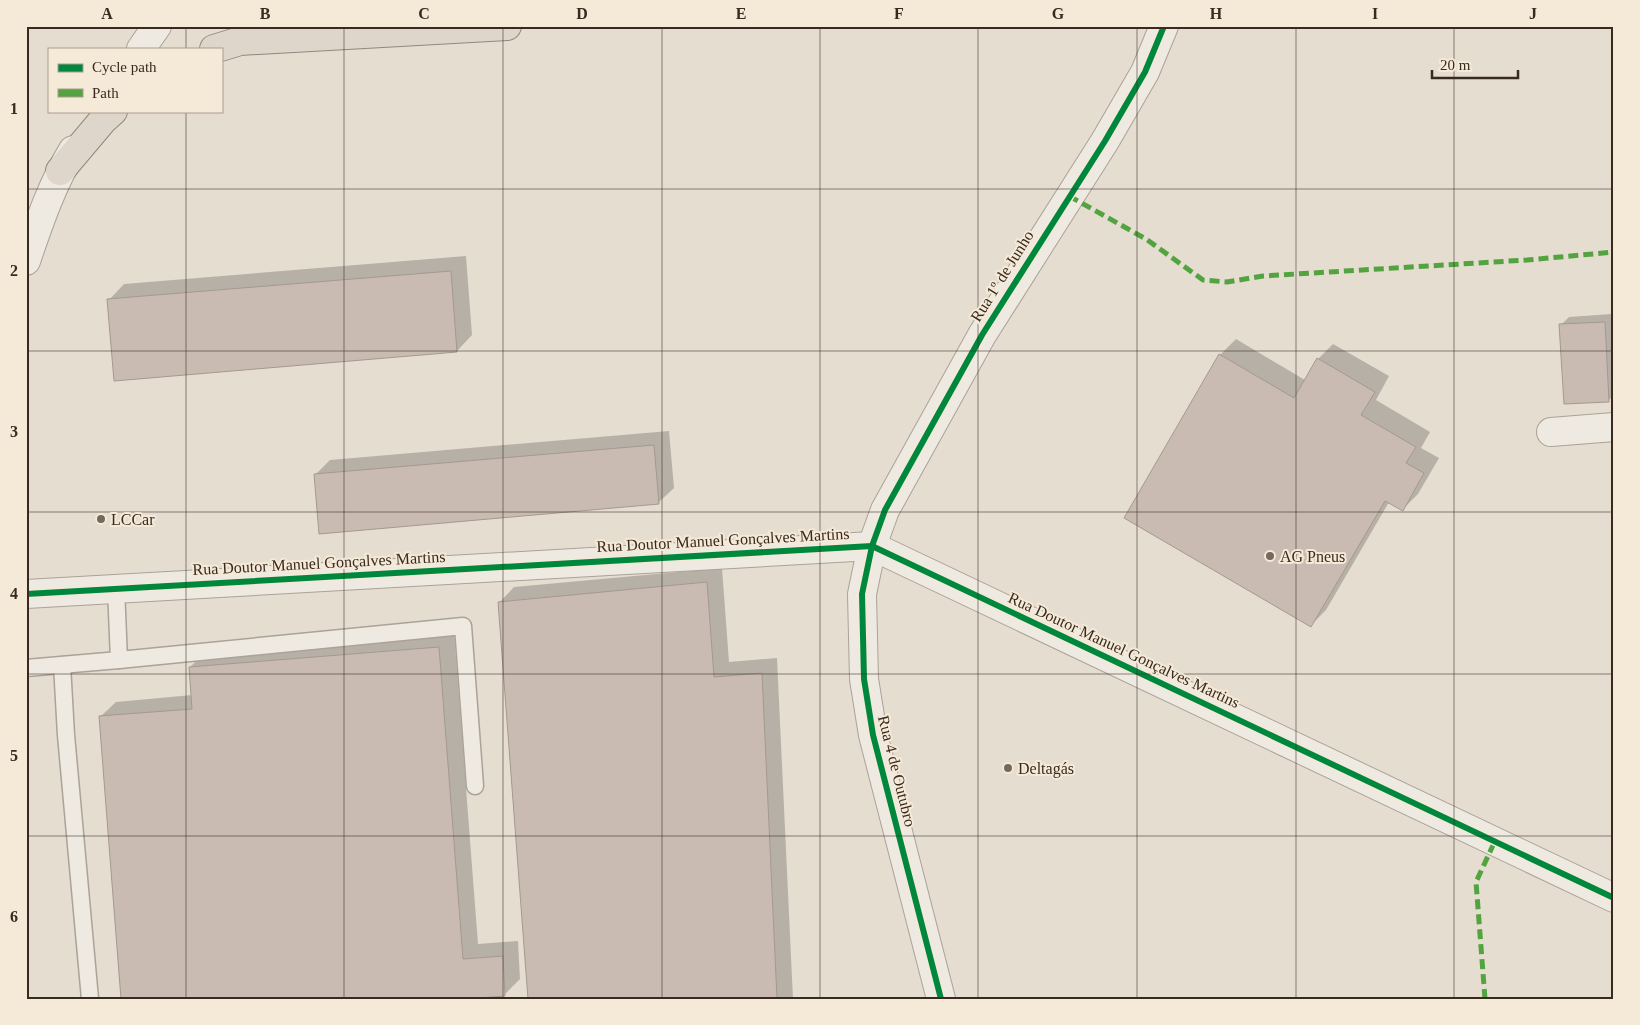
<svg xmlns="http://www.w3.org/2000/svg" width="1640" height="1025" font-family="Georgia,serif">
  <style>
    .shadow { fill: #0003 }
    .building { fill: #c9bbb1; stroke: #a5998f }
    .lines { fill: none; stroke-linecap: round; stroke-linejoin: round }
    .service-casing { stroke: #aba298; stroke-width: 19 }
    .minor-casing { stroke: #aba298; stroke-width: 30 }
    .trunk-casing { stroke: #90887f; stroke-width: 30 }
    .service { stroke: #eee9e1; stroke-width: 16 }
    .minor { stroke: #eee9e1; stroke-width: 28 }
    .trunk { stroke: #ded6ca; stroke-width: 28 }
    .quiet { stroke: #53a441; stroke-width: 5; stroke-dasharray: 10 5; stroke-linecap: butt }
    .cycleway-casing { stroke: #f5e9d7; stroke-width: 9 }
    .cycleway { stroke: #00873e; stroke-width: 6 }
    .grid { fill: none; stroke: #392a20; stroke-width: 1; stroke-opacity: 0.55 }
    .poi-dot { fill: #75695e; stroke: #f5e9d7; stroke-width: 2 }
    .labels { text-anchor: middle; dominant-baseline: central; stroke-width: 4; stroke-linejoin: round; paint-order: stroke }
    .street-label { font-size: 16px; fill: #392a20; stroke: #f5e9d7 }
    .poi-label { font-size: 16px; fill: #392a20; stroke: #f5e9d7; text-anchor: start }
    .neatline { fill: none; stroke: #392a20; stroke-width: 2 }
    .grid-label { font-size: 16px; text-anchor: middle; font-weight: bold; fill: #392a20 }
  </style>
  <rect width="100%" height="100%" fill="#e5ddd0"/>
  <!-- shadow -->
  <g class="shadow">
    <polygon points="466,256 472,335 457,351 109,300 124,284"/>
    <polygon points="1612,314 1614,395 1608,401 1561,325 1569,317"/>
    <polygon points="1236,339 1305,380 1318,359 1333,344 1389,376 1376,400 1430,432 1421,448 1439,458 1418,494 1402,510 1389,502 1326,610 1311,625 1126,518 1220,355"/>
    <polygon points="669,431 674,488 658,503 315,475 330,460"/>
    <polygon points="722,568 729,662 777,658 793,999 529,999 499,603 514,587"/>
    <polygon points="454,632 478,944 518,941 520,979 505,994 100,717 116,702 192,695 190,667 206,652"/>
  </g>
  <!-- building -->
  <g class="building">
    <polygon points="451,271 457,352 114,381 107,299"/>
    <polygon points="1605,322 1609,402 1564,404 1559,324"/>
    <polygon points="1219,354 1294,398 1317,358 1375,392 1361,415 1416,447 1406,463 1424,473 1403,511 1385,501 1311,627 1124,518"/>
    <polygon points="654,445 659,504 319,534 314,474"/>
    <polygon points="707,582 714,677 762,673 777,999 528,999 498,602"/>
    <polygon points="439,647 463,959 503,956 505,996 464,999 121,999 99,716 192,709 189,667"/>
  </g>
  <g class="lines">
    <!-- service casing -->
    <g class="service-casing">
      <g id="service">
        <polyline points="116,588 119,660 463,626 475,786"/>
        <polyline points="62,665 66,735 90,999"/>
        <polyline points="26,668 119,660"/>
      </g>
    </g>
    <!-- minor casing -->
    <g class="minor-casing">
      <g id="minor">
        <polyline points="141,49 157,26"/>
        <path d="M 26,261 C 39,223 52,184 73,150"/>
        <polyline points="1551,432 1614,427"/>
        <polyline points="26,594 872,546 1614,898"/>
        <polyline points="941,999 873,735 864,679 862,594 872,546 885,510 982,335 1105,141 1145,72 1164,26"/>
      </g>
    </g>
    <!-- trunk casing -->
    <g class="trunk-casing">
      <g id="trunk">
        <polyline points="214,49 240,41 507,26"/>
        <polyline points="60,171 103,120 113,111"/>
      </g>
    </g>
    <!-- service -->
    <use href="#service" class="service"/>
    <!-- minor -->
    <use href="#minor" class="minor"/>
    <!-- trunk -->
    <use href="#trunk" class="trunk"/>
    <!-- quiet -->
    <g class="quiet">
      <polyline points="1069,196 1146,239 1203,280 1227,282 1263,276 1527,260 1614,252"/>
      <polyline points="1485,999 1476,882 1495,841"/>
    </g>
    <!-- cycleway casing -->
    <g class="cycleway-casing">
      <g id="cycleway">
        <polyline points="26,594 872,546 1614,898"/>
        <polyline points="941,999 873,735 864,679 862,594 872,546 885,510 982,335 1105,141 1145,72 1164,26"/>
      </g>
    </g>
    <!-- cycleway -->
    <use href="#cycleway" class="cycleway"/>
  </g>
  <!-- grid -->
  <path class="grid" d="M 186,26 L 186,49M 344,26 L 344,999M 503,26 L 503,999M 662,26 L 662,999M 820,26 L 820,999M 978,26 L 978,999M 1137,26 L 1137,999M 1296,26 L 1296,999M 1454,26 L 1454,999M 186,111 L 186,999M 26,189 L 1614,189M 26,351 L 1614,351M 26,512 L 1614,512M 26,674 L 1614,674M 26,836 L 1614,836"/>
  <!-- markers -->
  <g class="poi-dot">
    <circle cx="101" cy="519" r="5"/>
    <circle cx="1270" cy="556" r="5"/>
    <circle cx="1008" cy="768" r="5"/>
  </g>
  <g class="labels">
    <!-- street labels -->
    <g class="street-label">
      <text transform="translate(1002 276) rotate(-58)">Rua 1º de Junho</text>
      <text transform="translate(723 540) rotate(-3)">Rua Doutor Manuel Gonçalves Martins</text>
      <text transform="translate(319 563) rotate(-3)">Rua Doutor Manuel Gonçalves Martins</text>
      <text transform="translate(1124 650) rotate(25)">Rua Doutor Manuel Gonçalves Martins</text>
      <text transform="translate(897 771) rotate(76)">Rua 4 de Outubro</text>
    </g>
    <!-- poi labels -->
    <g class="poi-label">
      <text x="111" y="519">LCCar</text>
      <text x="1280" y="556">AG Pneus</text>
      <text x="1018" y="768">Deltagás</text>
    </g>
  </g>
  <!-- border -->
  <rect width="1640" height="1025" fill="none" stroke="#f5e9d7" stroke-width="55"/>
  <!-- legend -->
  <rect x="48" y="48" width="175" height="65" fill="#f5e9d7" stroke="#aa9d8e"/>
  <rect x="58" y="64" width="25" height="8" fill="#00873e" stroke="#aa9d8e"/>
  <text x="92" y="72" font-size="15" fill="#392a20">Cycle path</text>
  <rect x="58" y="89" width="25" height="8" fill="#53a441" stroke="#aa9d8e"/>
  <text x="92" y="98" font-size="15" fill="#392a20">Path</text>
  <!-- scale -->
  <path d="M1432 70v8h86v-8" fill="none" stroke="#392a20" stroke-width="2.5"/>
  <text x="1440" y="70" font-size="15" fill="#392a20" stroke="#f5e9d7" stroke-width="4" paint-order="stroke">20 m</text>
  <rect x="28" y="28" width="1584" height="970" class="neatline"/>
  <g class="grid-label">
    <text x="107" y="19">A</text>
    <text x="265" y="19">B</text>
    <text x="424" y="19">C</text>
    <text x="582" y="19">D</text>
    <text x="741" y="19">E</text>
    <text x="899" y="19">F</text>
    <text x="1058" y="19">G</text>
    <text x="1216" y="19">H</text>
    <text x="1375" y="19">I</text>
    <text x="1533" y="19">J</text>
    <text x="14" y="114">1</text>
    <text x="14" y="276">2</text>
    <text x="14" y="437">3</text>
    <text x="14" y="599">4</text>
    <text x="14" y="761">5</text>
    <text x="14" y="922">6</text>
  </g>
</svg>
